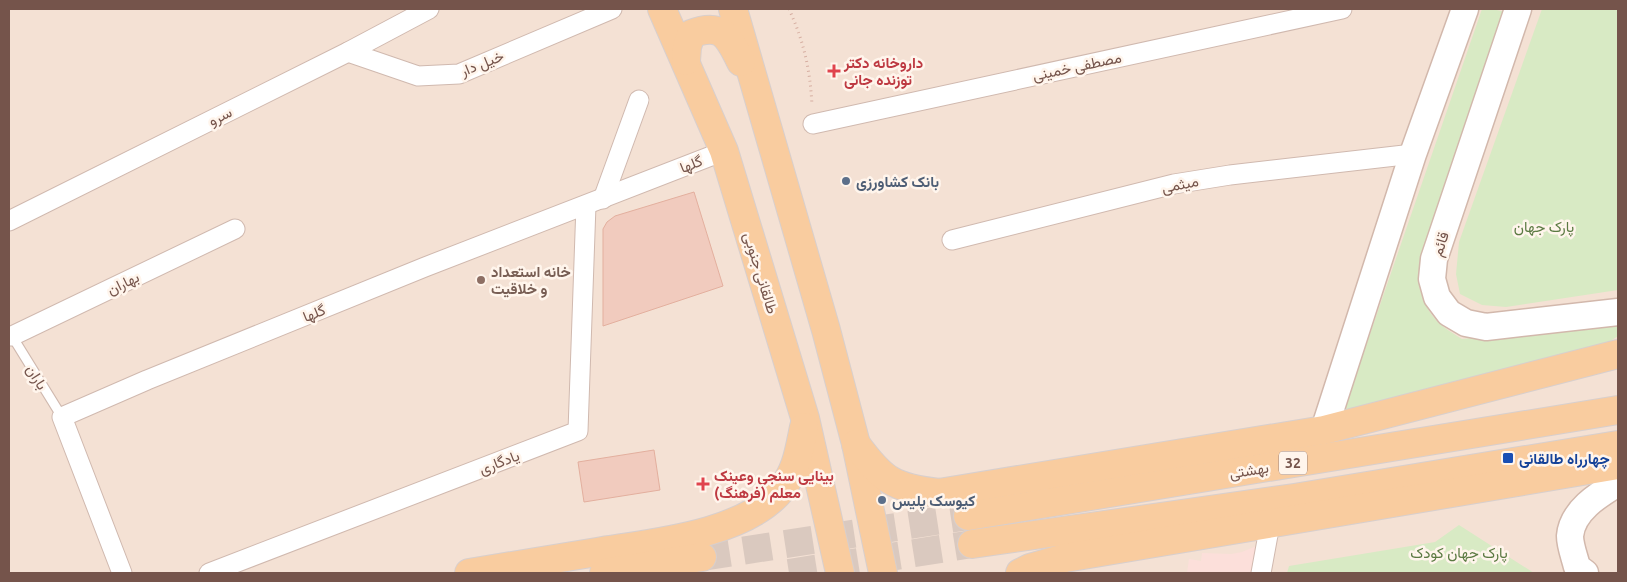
<svg xmlns="http://www.w3.org/2000/svg" width="1627" height="582" font-family="Ubuntu,Vazirmatn,sans-serif">
  <style>
    .residential { fill: #f4e1d4 }
    .commercial { fill: #fcdfda }
    .green { fill: #d8eac4 }
    .building { fill: #f1cbbe; stroke: #e3af9e }
    .lines { fill: none; stroke-linecap: round; stroke-linejoin: round }
    .primary-tunnel { stroke: #dac9bf; stroke-width: 28; stroke-dasharray: 28 14; stroke-linecap: butt }
    .lane-casing { stroke: #d0b9af; stroke-width: 11 }
    .street-casing { stroke: #d0b9af; stroke-width: 21 }
    .secondary-casing { stroke: #d2b8ac; stroke-width: 29 }
    .primary-casing { stroke: #d8cfcd; stroke-width: 30 }
    .path { stroke: #d6aea1; stroke-width: 3; stroke-dasharray: 1 4; stroke-linecap: butt }
    .lane { stroke: #fff; stroke-width: 9 }
    .street { stroke: #fff; stroke-width: 19 }
    .secondary { stroke: #fff; stroke-width: 26 }
    .primary { stroke: #f9cc9f; stroke-width: 28 }
    .health-dot { fill: #e0444e; stroke: #fff5ec; stroke-width: 2 }
    .service-dot { fill: #5c6f8a; stroke: #fff5ec; stroke-width: 2 }
    .education-dot { fill: #8d6e63; stroke: #fff5ec; stroke-width: 2 }
    .transit-dot { fill: #1a4fb4; stroke: #fff5ec; stroke-width: 2 }
    .labels { text-anchor: middle; dominant-baseline: central; stroke-width: 5; stroke-linejoin: round; paint-order: stroke }
    .shield { fill: #fff5ec; stroke: #9e847b; stroke-width: 1 }
    .shield-label { font-size: 14px; font-weight: bold; fill: #75544b }
    .health-label { font-size: 15px; font-weight: bold; fill: #be3a42; stroke: #fff5ec; text-anchor: start }
    .street-label { font-size: 15px; fill: #75544b; stroke: #fff5ec }
    .service-label { font-size: 15px; font-weight: bold; fill: #4e5e75; stroke: #fff5ec; text-anchor: start }
    .park-label { font-size: 15px; fill: #5b7a42; stroke: #fff5ec }
    .education-label { font-size: 15px; font-weight: bold; fill: #785e54; stroke: #fff5ec; text-anchor: start }
    .transit-label { font-size: 15px; font-weight: bold; fill: #164399; stroke: #fff5ec; text-anchor: start }
  </style>
  <rect width="100%" height="100%" fill="#fcf0e6"/>
  <!-- residential -->
  <rect class="residential" x="9" y="9" width="1609" height="564"/>
  <!-- commercial -->
  <polygon class="commercial" points="1259,545 1253,573 1187,573 1189,559 1201,561 1202,553 1231,554 1242,552"/>
  <!-- green -->
  <g class="green">
    <path d="M 1482,9 L 1492,9 L 1506,12 L 1419,286 C 1428,316 1436,323 1462,339 L 1618,322 L 1618,336 L 1594,352 L 1340,421 Z"/>
    <polygon points="1542,9 1618,9 1618,290 1506,307 1482,305 1460,294 1456,274 1459,242"/>
    <polygon points="1459,525 1534,573 1287,573 1289,566 1435,542"/>
  </g>
  <!-- building -->
  <g class="building">
    <polygon points="694,192 723,286 603,326 603,229 607,222 615,216"/>
    <polygon points="654,450 660,490 584,502 578,462"/>
  </g>
  <g class="lines">
    <!-- primary-tunnel -->
    <g class="primary-tunnel">
      <polyline points="702,557 968,516"/>
      <polyline points="789,573 972,544"/>
    </g>
    <!-- lane casing -->
    <g class="lane-casing">
      <polyline id="lane" points="12,336 62,417"/>
    </g>
    <!-- street casing -->
    <g class="street-casing">
      <g id="street">
        <polyline points="348,52 418,76 459,74 612,9"/>
        <polyline points="813,124 1342,9"/>
        <polyline points="603,199 639,100"/>
        <polyline points="9,221 348,52 429,9"/>
        <polyline points="952,240 1174,184 1230,175 1413,154"/>
        <polyline points="12,336 235,229"/>
        <polyline points="122,573 62,417 147,380 425,267 724,151"/>
        <polyline points="209,573 578,431 586,205"/>
        <polyline points="1261,573 1270,524"/>
      </g>
    </g>
    <!-- secondary casing -->
    <g class="secondary-casing">
      <g id="secondary">
        <polyline points="1518,9 1434,259 1432,279 1437,297 1449,313 1466,323 1486,327 1618,312"/>
        <polyline points="1324,430 1413,154 1465,9"/>
        <path d="M 1585,573 L 1577,567 C 1575,558 1570,546 1570,536 C 1572,511 1598,495 1618,483"/>
      </g>
    </g>
    <!-- primary casing -->
    <g class="primary-casing">
      <g id="primary">
        <polyline points="662,9 724,151 805,418 840,573"/>
        <polyline points="733,9 826,330 856,444 883,573"/>
        <path d="M 686,61 L 687,47 L 691,34 C 722,22 728,36 741,62"/>
        <path d="M 856,444 C 883,481 894,488 939,493 L 1324,430 L 1618,354"/>
        <polyline points="968,516 1618,410"/>
        <polyline points="972,544 1294,498 1618,445"/>
        <path d="M 469,573 C 512,566 554,559 597,552 C 651,543 744,535 781,490 C 797,470 799,451 804,427"/>
        <polyline points="604,573 702,557"/>
        <polyline points="1020,573 1030,568 1065,558 1618,465"/>
      </g>
    </g>
    <!-- path -->
    <path class="path" d="M 789,9 C 804,42 810,69 812,105"/>
    <!-- lane -->
    <use href="#lane" class="lane"/>
    <!-- street -->
    <use href="#street" class="street"/>
    <!-- secondary -->
    <use href="#secondary" class="secondary"/>
    <!-- primary -->
    <use href="#primary" class="primary"/>
  </g>
  <!-- markers -->
  <g class="health-dot">
    <path d="M831.5 63.5h5v5h5v5h-5v5h-5v-5h-5v-5h5z"/>
    <path d="M700.5 476.5h5v5h5v5h-5v5h-5v-5h-5v-5h5z"/>
  </g>
  <g class="service-dot">
    <circle cx="846" cy="181" r="5"/>
    <circle cx="882" cy="500" r="5"/>
  </g>
  <circle class="education-dot" cx="481" cy="280" r="5"/>
  <rect class="transit-dot" x="1502" y="452" width="12" height="12" rx="2.5"/>
  <g class="labels">
    <!-- shield labels -->
    <rect class="shield" x="1279" y="451.5" width="28" height="23" rx="4"/>
    <g class="shield-label">
      <text x="1293" y="463">32</text>
    </g>
    <!-- health labels -->
    <g class="health-label">
      <text x="844" y="62">داروخانه دکتر<tspan x="844" dy="17">توزنده جانی</tspan></text>
      <text x="714" y="475">بینایی سنجی وعینک<tspan x="714" dy="17">معلم (فرهنگ)</tspan></text>
    </g>
    <!-- street labels -->
    <g class="street-label">
      <text transform="translate(482 63) rotate(-22)">خیل دار</text>
      <text transform="translate(1077 66) rotate(-12)">مصطفی خمینی</text>
      <text transform="translate(220 116) rotate(-26)">سرو</text>
      <text transform="translate(691 164) rotate(-22)">گلها</text>
      <text transform="translate(1180 184) rotate(-11)">میثمی</text>
      <text transform="translate(1440 244) rotate(-73)">قائم</text>
      <text transform="translate(761 273) rotate(73)">طالقانی جنوبی</text>
      <text transform="translate(123 283) rotate(-26)">بهاران</text>
      <text transform="translate(314 313) rotate(-22)">گلها</text>
      <text transform="translate(37 377) rotate(58)">باران</text>
      <text transform="translate(499 462) rotate(-21)">یادگاری</text>
      <text transform="translate(1249 470) rotate(-9)">بهشتى</text>
    </g>
    <!-- service labels -->
    <g class="service-label">
      <text x="856" y="181">بانک کشاورزی</text>
      <text x="892" y="500">کیوسک پلیس</text>
    </g>
    <!-- park labels -->
    <g class="park-label">
      <text x="1544" y="226">پارک جهان</text>
      <text x="1459" y="552">پارک جهان کودک</text>
    </g>
    <!-- education labels -->
    <g class="education-label">
      <text x="491" y="271">خانه استعداد<tspan x="491" dy="17">و خلاقیت</tspan></text>
    </g>
    <!-- transit labels -->
    <g class="transit-label">
      <text x="1519" y="458">چهارراه طالقانی</text>
    </g>
  </g>
  <!-- border -->
  <rect width="1627" height="582" fill="none" stroke="#75544b" stroke-width="20"/>
</svg>
